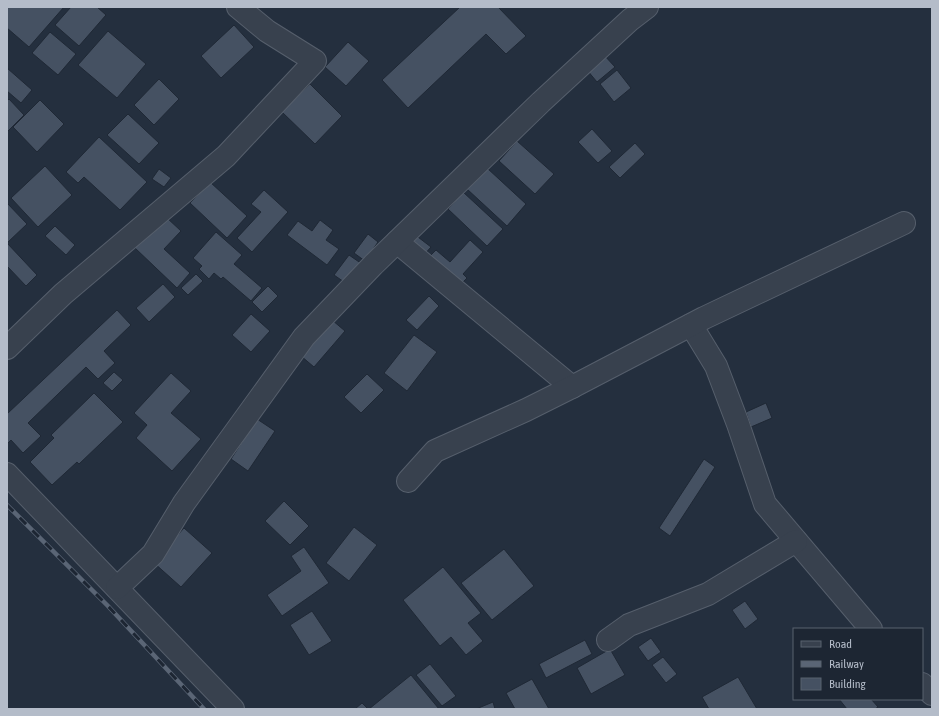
<svg xmlns="http://www.w3.org/2000/svg" width="939" height="716" font-family="'Asap Condensed',sans-serif">
  <style>
    .building { fill: #455162; stroke: #1f2835 }
    .lines { fill: none; stroke-linecap: round; stroke-linejoin: round }
    .minor-casing { stroke: #565f6c; stroke-width: 24 }
    .minor { stroke: #38414e; stroke-width: 22 }
    .rail-casing { stroke: #5a6575; stroke-width: 4.5 }
    .rail { stroke: #1d2633; stroke-width: 3; stroke-dasharray: 9; stroke-linecap: butt }
  </style>
  <rect width="100%" height="100%" fill="#242f3e"/>
  <!-- building -->
  <g class="building">
    <polygon points="7,7 64,7 29,47 7,28"/>
    <polygon points="71,7 97,7 106,15 79,46 55,25"/>
    <polygon points="460,7 498,7 526,36 506,54 486,34 408,108 382,80"/>
    <polygon points="234,25 254,47 221,78 201,56"/>
    <polygon points="108,31 146,64 117,98 78,65"/>
    <polygon points="50,32 76,54 58,75 32,53"/>
    <polygon points="348,42 369,61 346,86 325,67"/>
    <polygon points="604,55 615,67 597,82 587,70"/>
    <polygon points="7,68 32,90 21,103 7,91"/>
    <polygon points="617,70 631,88 614,102 600,84"/>
    <polygon points="159,79 179,99 154,125 134,105"/>
    <polygon points="310,84 342,116 315,144 282,112"/>
    <polygon points="9,99 24,115 7,132 7,101"/>
    <polygon points="40,100 64,124 37,152 13,127"/>
    <polygon points="128,114 159,143 139,164 107,135"/>
    <polygon points="592,129 612,151 598,163 578,142"/>
    <polygon points="99,137 147,182 120,210 84,177 78,183 66,172"/>
    <polygon points="517,141 554,174 535,194 499,161"/>
    <polygon points="635,143 645,154 620,178 609,167"/>
    <polygon points="45,166 72,195 38,227 11,198"/>
    <polygon points="487,168 526,204 507,226 467,189"/>
    <polygon points="159,169 171,178 164,187 152,179"/>
    <polygon points="210,182 247,216 227,238 190,203"/>
    <polygon points="264,190 288,212 252,252 237,238 261,212 251,204"/>
    <polygon points="463,192 503,229 487,246 448,209"/>
    <polygon points="7,203 27,224 7,243"/>
    <polygon points="166,217 181,231 164,249 190,273 177,288 135,248"/>
    <polygon points="320,220 333,230 326,240 339,249 327,265 287,235 298,221 312,231"/>
    <polygon points="55,226 75,245 66,255 45,236"/>
    <polygon points="216,232 242,255 234,264 262,288 251,301 223,277 221,279 214,273 209,279 199,269 202,266 193,258"/>
    <polygon points="368,234 378,242 365,261 354,253"/>
    <polygon points="414,234 431,247 423,256 407,244"/>
    <polygon points="470,240 483,252 463,274 467,278 458,287 427,259 436,250 450,262"/>
    <polygon points="7,243 37,275 26,286 7,266"/>
    <polygon points="349,255 362,264 347,284 334,275"/>
    <polygon points="196,274 203,281 188,295 181,288"/>
    <polygon points="163,284 175,297 149,322 136,308"/>
    <polygon points="268,286 278,296 262,312 252,302"/>
    <polygon points="429,296 439,306 417,330 406,320"/>
    <polygon points="117,310 131,325 104,351 115,363 98,379 86,367 28,423 41,436 23,453 11,440 8,443 7,441 7,414"/>
    <polygon points="251,314 270,331 251,352 232,335"/>
    <polygon points="332,320 345,331 314,367 301,356"/>
    <polygon points="414,335 437,352 407,391 384,373"/>
    <polygon points="114,372 123,380 112,391 103,383"/>
    <polygon points="171,373 191,391 171,413 201,439 172,471 136,438 147,425 134,413"/>
    <polygon points="367,374 384,390 361,413 344,397"/>
    <polygon points="94,393 123,422 79,464 77,462 52,485 30,462 54,438 51,435"/>
    <polygon points="766,403 772,418 751,427 746,412"/>
    <polygon points="257,419 275,431 248,471 231,459"/>
    <polygon points="704,459 715,467 670,536 659,528"/>
    <polygon points="284,501 309,526 290,545 265,521"/>
    <polygon points="354,527 377,545 349,581 326,563"/>
    <polygon points="184,528 212,553 181,587 153,562"/>
    <polygon points="304,547 329,583 282,616 267,595 301,571 291,556"/>
    <polygon points="504,549 534,586 492,620 461,583"/>
    <polygon points="443,567 481,613 468,623 483,641 466,655 451,637 440,646 403,600"/>
    <polygon points="745,601 758,619 745,629 732,610"/>
    <polygon points="312,611 332,641 309,655 290,625"/>
    <polygon points="651,638 661,652 648,661 638,647"/>
    <polygon points="585,640 592,654 546,678 539,664"/>
    <polygon points="610,649 625,675 591,694 577,668"/>
    <polygon points="663,657 677,674 666,683 652,665"/>
    <polygon points="430,664 456,696 442,706 416,675"/>
    <polygon points="411,675 439,709 369,709"/>
    <polygon points="738,677 757,709 709,709 702,697"/>
    <polygon points="532,679 549,709 515,709 506,693"/>
    <polygon points="839,699 871,699 878,707 875,709 847,709"/>
    <polygon points="493,702 495,709 476,709"/>
    <polygon points="362,703 368,709 355,709"/>
  </g>
  <g class="lines">
    <!-- minor casing -->
    <g class="minor-casing">
      <g id="minor">
        <polyline points="397,242 572,387"/>
        <polyline points="691,325 716,366 738,424 765,504 871,629"/>
        <polyline points="7,348 63,294 226,156 315,61 267,31 238,7"/>
        <polyline points="7,474 233,709"/>
        <polyline points="408,481 435,451 526,410 572,387 704,318 904,223"/>
        <polyline points="117,588 153,554 184,503 304,337 373,265 541,102 630,20 647,7"/>
        <polyline points="608,640 629,625 708,594 796,541"/>
        <polyline points="922,684 932,694"/>
      </g>
    </g>
    <!-- minor -->
    <use href="#minor" class="minor"/>
    <!-- rail casing -->
    <g class="rail-casing">
      <polyline id="rail" points="7,505 107,605 204,709"/>
    </g>
    <!-- rail -->
    <use href="#rail" class="rail"/>
  </g>
  <!-- border -->
  <rect width="939" height="716" fill="none" stroke="#b4bcc9" stroke-width="16"/>
  <!-- legend -->
  <rect x="793" y="628" width="130" height="72" fill="#1d2633" stroke="#59626f"/>
  <rect x="801" y="641" width="20" height="6" fill="#38414e" stroke="#59626f"/>
  <text x="829" y="648" font-size="12" fill="#b4bcc9">Road</text>
  <rect x="801" y="661" width="20" height="6" fill="#5a6575" stroke="#59626f"/>
  <text x="829" y="668" font-size="12" fill="#b4bcc9">Railway</text>
  <rect x="801" y="678" width="20" height="12" fill="#455162" stroke="#59626f"/>
  <text x="829" y="688" font-size="12" fill="#b4bcc9">Building</text>
</svg>
